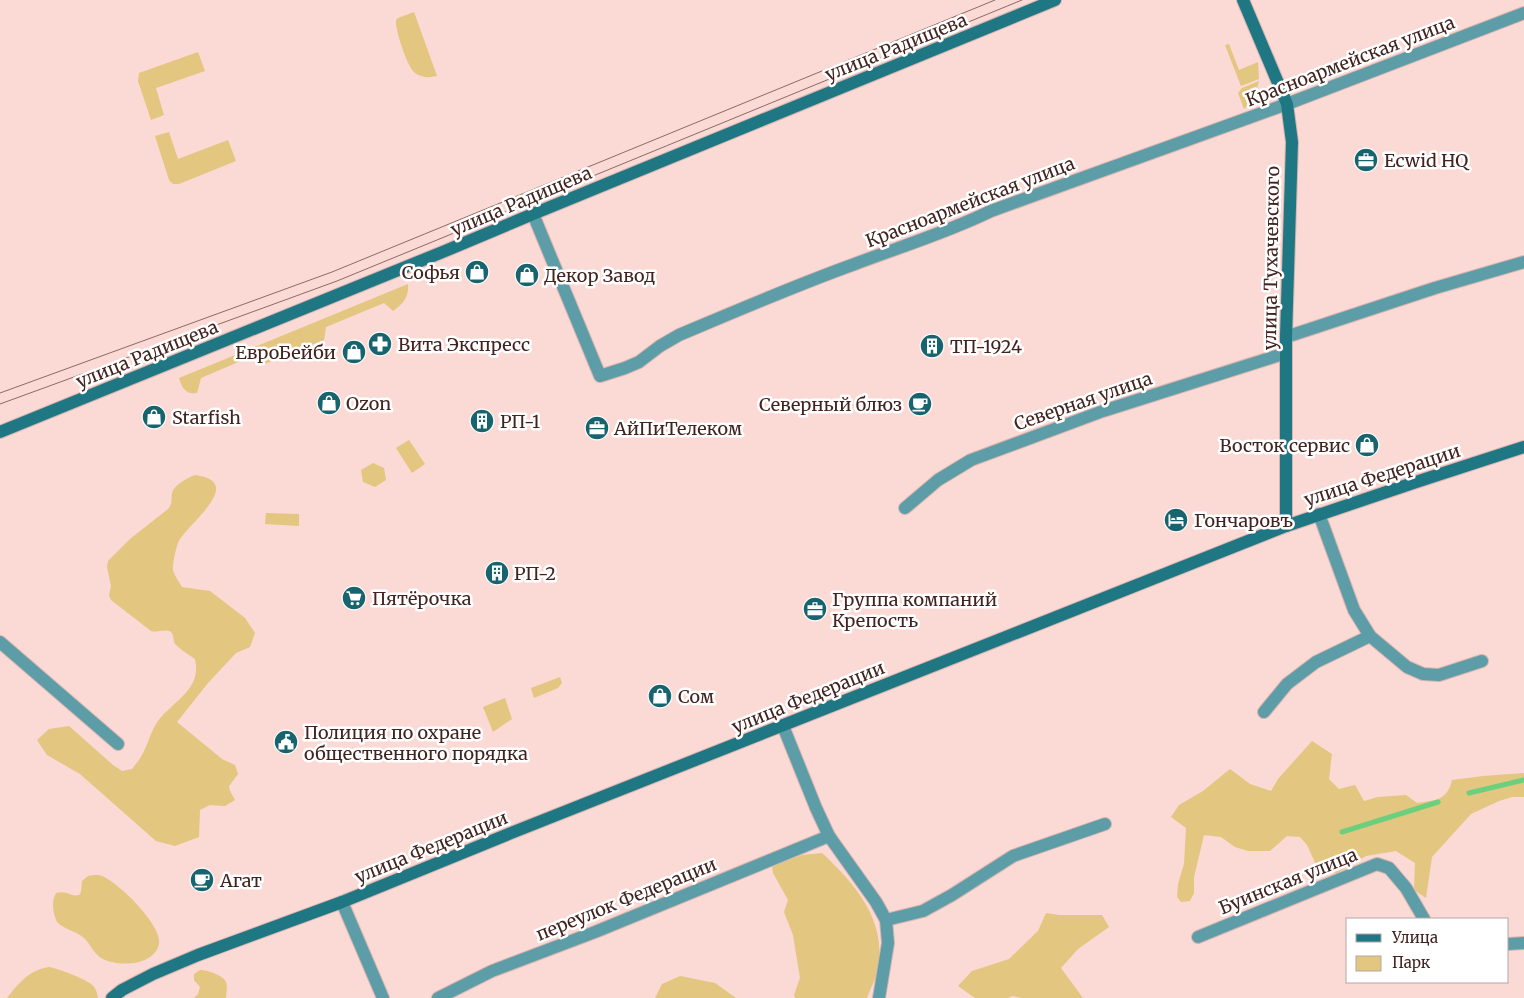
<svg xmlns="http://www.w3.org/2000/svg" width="1524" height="998" font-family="Merriweather,serif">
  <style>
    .green { fill: #e3c67f }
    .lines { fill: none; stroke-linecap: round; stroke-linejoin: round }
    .stream { stroke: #6bcf7d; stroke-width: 5 }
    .street-casing { stroke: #d6b5b0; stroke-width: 14 }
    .secondary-casing { stroke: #d6b5b0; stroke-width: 14 }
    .street { stroke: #5d9da7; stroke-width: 12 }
    .secondary { stroke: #1f7783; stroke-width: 12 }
    .tram { stroke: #8b6b66; stroke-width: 1 }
    .labels { text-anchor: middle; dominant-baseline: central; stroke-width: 5; stroke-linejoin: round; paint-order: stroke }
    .street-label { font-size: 18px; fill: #42231f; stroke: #fff }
    .poi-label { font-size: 18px; fill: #42231f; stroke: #fff; text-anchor: start }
  </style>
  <rect width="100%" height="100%" fill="#fbd9d4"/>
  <!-- green -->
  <g class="green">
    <path d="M 414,12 L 437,76 C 429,78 421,78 414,72 C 407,66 395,30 396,20 L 398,18 Z"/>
    <polygon points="1229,44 1239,70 1258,62 1259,79 1241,86 1225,45"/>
    <polygon points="198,52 205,71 156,88 164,115 151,120 138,81 139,73"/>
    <polygon points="1259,81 1254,100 1244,109 1238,93 1242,88"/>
    <polygon points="169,132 178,159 228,140 236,161 179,184 173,184 169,180 155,136"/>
    <path d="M 408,284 C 409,297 403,304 393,311 L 384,303 L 326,327 L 324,340 L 262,365 L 250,357 L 201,378 L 197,393 C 186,395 182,388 179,378 Z"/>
    <polygon points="409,440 425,464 412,473 396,448"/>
    <polygon points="373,463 384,468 386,480 375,487 363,482 361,470"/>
    <path d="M 195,475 C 249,482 183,527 178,543 C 176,548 172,565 173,570 C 174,575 179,582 182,587 L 210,591 L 245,618 L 255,633 L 250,647 L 236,653 L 208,683 L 177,722 L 222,759 L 235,765 L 238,774 L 229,786 L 230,791 L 235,800 L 225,806 L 210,805 L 200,810 L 199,837 L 175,846 L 156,841 L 80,774 L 47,755 L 37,740 L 49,729 L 69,726 L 113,765 L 122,771 L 132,769 C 137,763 142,756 145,749 C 149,741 152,729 158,721 C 174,700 202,690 195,659 C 188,654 181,650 175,644 C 173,640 174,635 171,632 C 166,628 156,633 151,631 L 111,600 L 109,595 L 111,586 L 107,567 L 108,561 L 130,539 L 168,509 C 173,503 171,500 172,493 C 174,485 187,478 195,475 Z"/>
    <polygon points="266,513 299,514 299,526 265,524"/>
    <polygon points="560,677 562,683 558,688 534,698 531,688"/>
    <polygon points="505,698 512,719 493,732 483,707"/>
    <path d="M 1312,741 L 1332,754 L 1329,779 L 1339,789 L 1355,785 L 1364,801 L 1378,797 L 1406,795 L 1417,803 C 1436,800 1447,801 1452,780 L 1483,776 L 1524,773 L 1524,797 L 1512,797 L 1499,801 L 1471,814 L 1432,857 L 1426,898 L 1414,890 L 1415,863 L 1396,851 L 1366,856 L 1337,873 L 1318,869 L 1307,845 L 1300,837 L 1287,836 L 1270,851 L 1248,851 L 1235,847 L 1221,837 L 1204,835 L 1194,877 L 1194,893 L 1190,901 L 1181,902 L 1177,897 L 1178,884 L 1184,864 L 1186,828 L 1171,817 L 1179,805 L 1203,791 L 1230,769 L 1250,784 L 1271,791 L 1278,779 Z"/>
    <path d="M 822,853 C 855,884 887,920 878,969 C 876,979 870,989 867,998 L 795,998 L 794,995 L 800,978 L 793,935 L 784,912 L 788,900 L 773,873 L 772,866 L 802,855 Z"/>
    <path d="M 94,875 C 96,875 101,875 102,876 C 118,882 163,926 159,944 C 154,966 119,967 103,959 C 94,955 91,944 83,937 C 75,931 64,929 57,922 C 53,913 51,902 56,893 C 68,890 70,897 79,895 L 81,892 L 82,881 L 88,876 Z"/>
    <polygon points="1046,913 1059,915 1102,915 1109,927 1078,949 1061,968 1083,998 1021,998 1013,996 1008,998 975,998 958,986 972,971 1009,959 1038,931"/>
    <path d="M 49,967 C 59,969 83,978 91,984 C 96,988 97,992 98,998 L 7,998 C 19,983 29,970 49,967 Z"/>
    <path d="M 200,970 C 207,970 223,975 226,982 C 228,986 226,993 226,998 L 194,998 L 198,994 L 200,987 L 194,980 L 194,974 Z"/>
    <polygon points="680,976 715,983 736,998 655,998 662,984"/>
  </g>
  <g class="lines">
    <!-- stream -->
    <g class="stream">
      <polyline points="1469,793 1524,780"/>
      <polyline points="1342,832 1438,802"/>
    </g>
    <!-- street casing -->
    <g class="street-casing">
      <g id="street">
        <path d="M 533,214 L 600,376 L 625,368 L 639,362 L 660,346 L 679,335 C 736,311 794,286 852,265 C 899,247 946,233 991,211 L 1287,104 L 1524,13"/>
        <polyline points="1286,337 1435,288 1524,262"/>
        <polyline points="905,508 938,480 971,460 1103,411 1286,353"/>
        <polyline points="1319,514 1354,610 1370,636 1407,667 1423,674 1439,675 1482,661"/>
        <polyline points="0,642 118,744"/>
        <polyline points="1264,712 1287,684 1316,662 1370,636"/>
        <polyline points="783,726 816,808 829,836 876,902 886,920 888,943 879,998"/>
        <polyline points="342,902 383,998"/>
        <polyline points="886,920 923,911 952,895 1013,856 1105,824"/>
        <polyline points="1198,937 1377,864 1389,868 1406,888 1424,919"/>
        <polyline points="1508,944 1524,943"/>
        <polyline points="438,998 492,971 595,932 829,836"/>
      </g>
    </g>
    <!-- secondary casing -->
    <g class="secondary-casing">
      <g id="secondary">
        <polyline points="1243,0 1287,104 1292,142 1286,337 1286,526"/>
        <polyline points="0,432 445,251 533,214 1055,0"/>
        <polyline points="112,998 122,990 153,974 198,955 342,902 511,833 1286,526 1416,482 1524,447"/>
      </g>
    </g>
    <!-- street -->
    <use href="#street" class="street"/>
    <!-- secondary -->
    <use href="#secondary" class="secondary"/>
    <!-- tram -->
    <g class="tram">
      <polyline points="0,393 332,272 995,0"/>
      <polyline points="0,404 337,281 1022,0"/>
    </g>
  </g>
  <!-- icons -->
  <defs>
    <g id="office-disc" transform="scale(1.25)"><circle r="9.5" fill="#18646e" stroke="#fff"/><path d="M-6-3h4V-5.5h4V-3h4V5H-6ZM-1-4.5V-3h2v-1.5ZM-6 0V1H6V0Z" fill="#fff"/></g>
    <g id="shop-disc" transform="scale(1.25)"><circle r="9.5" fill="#18646e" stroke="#fff"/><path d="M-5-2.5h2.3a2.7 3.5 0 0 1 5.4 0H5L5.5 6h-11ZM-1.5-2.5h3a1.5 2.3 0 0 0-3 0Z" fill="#fff"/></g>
    <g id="pharmacy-disc" transform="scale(1.25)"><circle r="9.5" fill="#18646e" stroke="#fff"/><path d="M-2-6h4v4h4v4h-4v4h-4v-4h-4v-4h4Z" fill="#fff"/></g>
    <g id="building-disc" transform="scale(1.25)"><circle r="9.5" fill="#18646e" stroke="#fff"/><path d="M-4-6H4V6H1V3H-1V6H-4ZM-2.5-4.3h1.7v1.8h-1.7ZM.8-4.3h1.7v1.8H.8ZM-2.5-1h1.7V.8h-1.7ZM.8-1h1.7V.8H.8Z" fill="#fff"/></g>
    <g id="cafe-disc" transform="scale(1.25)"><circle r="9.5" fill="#18646e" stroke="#fff"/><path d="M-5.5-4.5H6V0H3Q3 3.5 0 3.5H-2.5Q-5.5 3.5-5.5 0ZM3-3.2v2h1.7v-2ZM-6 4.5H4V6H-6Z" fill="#fff"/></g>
    <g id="hotel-disc" transform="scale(1.25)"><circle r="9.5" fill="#18646e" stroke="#fff"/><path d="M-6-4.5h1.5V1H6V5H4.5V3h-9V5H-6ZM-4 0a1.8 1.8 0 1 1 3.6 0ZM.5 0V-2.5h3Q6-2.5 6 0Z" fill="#fff"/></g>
    <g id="supermarket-disc" transform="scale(1.25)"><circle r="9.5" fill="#18646e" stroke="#fff"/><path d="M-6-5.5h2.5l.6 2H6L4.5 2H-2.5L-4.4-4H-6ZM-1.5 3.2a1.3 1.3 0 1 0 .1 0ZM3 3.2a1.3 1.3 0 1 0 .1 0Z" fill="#fff"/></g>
    <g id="civic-disc" transform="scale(1.25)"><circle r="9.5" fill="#18646e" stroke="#fff"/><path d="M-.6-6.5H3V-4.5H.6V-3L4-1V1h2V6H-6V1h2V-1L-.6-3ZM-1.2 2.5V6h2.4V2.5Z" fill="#fff"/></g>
  </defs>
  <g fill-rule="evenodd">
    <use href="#office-disc" x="1366" y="160"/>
    <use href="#shop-disc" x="477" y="272"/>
    <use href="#shop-disc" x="527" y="275"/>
    <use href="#pharmacy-disc" x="380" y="344"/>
    <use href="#building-disc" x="932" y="346"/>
    <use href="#shop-disc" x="354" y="352"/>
    <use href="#shop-disc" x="329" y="403"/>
    <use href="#cafe-disc" x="920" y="404"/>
    <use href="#shop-disc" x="154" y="417"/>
    <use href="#building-disc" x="482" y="421"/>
    <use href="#office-disc" x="597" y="428"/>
    <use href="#shop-disc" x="1367" y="445"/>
    <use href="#hotel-disc" x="1176" y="520"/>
    <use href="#building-disc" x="497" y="573"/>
    <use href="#supermarket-disc" x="354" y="598"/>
    <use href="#office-disc" x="815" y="609"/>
    <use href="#shop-disc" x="660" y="696"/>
    <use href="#civic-disc" x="286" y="742"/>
    <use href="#cafe-disc" x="202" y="880"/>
  </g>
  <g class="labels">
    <!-- street labels -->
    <g class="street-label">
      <text transform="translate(896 47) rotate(-22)">улица Радищева</text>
      <text transform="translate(1350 61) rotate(-21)">Красноармейская улица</text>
      <text transform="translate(521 201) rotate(-23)">улица Радищева</text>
      <text transform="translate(970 202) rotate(-21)">Красноармейская улица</text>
      <text transform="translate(1271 258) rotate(-89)">улица Тухачевского</text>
      <text transform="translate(147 354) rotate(-22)">улица Радищева</text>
      <text transform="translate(1083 401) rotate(-19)">Северная улица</text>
      <text transform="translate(1382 475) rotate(-18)">улица Федерации</text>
      <text transform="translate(808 697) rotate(-22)">улица Федерации</text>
      <text transform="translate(431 847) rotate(-22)">улица Федерации</text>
      <text transform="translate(1288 881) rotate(-22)">Буинская улица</text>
      <text transform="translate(626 899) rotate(-22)">переулок Федерации</text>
    </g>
    <!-- poi labels -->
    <g class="poi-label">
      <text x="1384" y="160">Ecwid HQ</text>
      <text x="460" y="272" text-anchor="end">Софья</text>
      <text x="544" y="275">Декор Завод</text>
      <text x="398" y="344">Вита Экспресс</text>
      <text x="950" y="346">ТП-1924</text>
      <text x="336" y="352" text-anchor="end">ЕвроБейби</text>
      <text x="346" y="403">Ozon</text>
      <text x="902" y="404" text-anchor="end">Северный блюз</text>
      <text x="172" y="417">Starfish</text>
      <text x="500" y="421">РП-1</text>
      <text x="614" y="428">АйПиТелеком</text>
      <text x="1350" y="445" text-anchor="end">Восток сервис</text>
      <text x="1194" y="520">Гончаровъ</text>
      <text x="514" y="573">РП-2</text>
      <text x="372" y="598">Пятёрочка</text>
      <text x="832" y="599">Группа компаний<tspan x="832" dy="21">Крепость</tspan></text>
      <text x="678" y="696">Сом</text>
      <text x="304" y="732">Полиция по охране<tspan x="304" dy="21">общественного порядка</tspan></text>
      <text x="220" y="880">Агат</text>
    </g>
  </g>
  <!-- legend -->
  <rect x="1346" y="918" width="162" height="65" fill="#ffffff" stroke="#b3a7a5"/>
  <rect x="1356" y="934" width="25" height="8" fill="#1f7783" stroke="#b3a7a5"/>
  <text x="1392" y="943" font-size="15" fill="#42231f">Улица</text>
  <rect x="1356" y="956" width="25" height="15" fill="#e3c67f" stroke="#b3a7a5"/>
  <text x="1392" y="968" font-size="15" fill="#42231f">Парк</text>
</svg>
